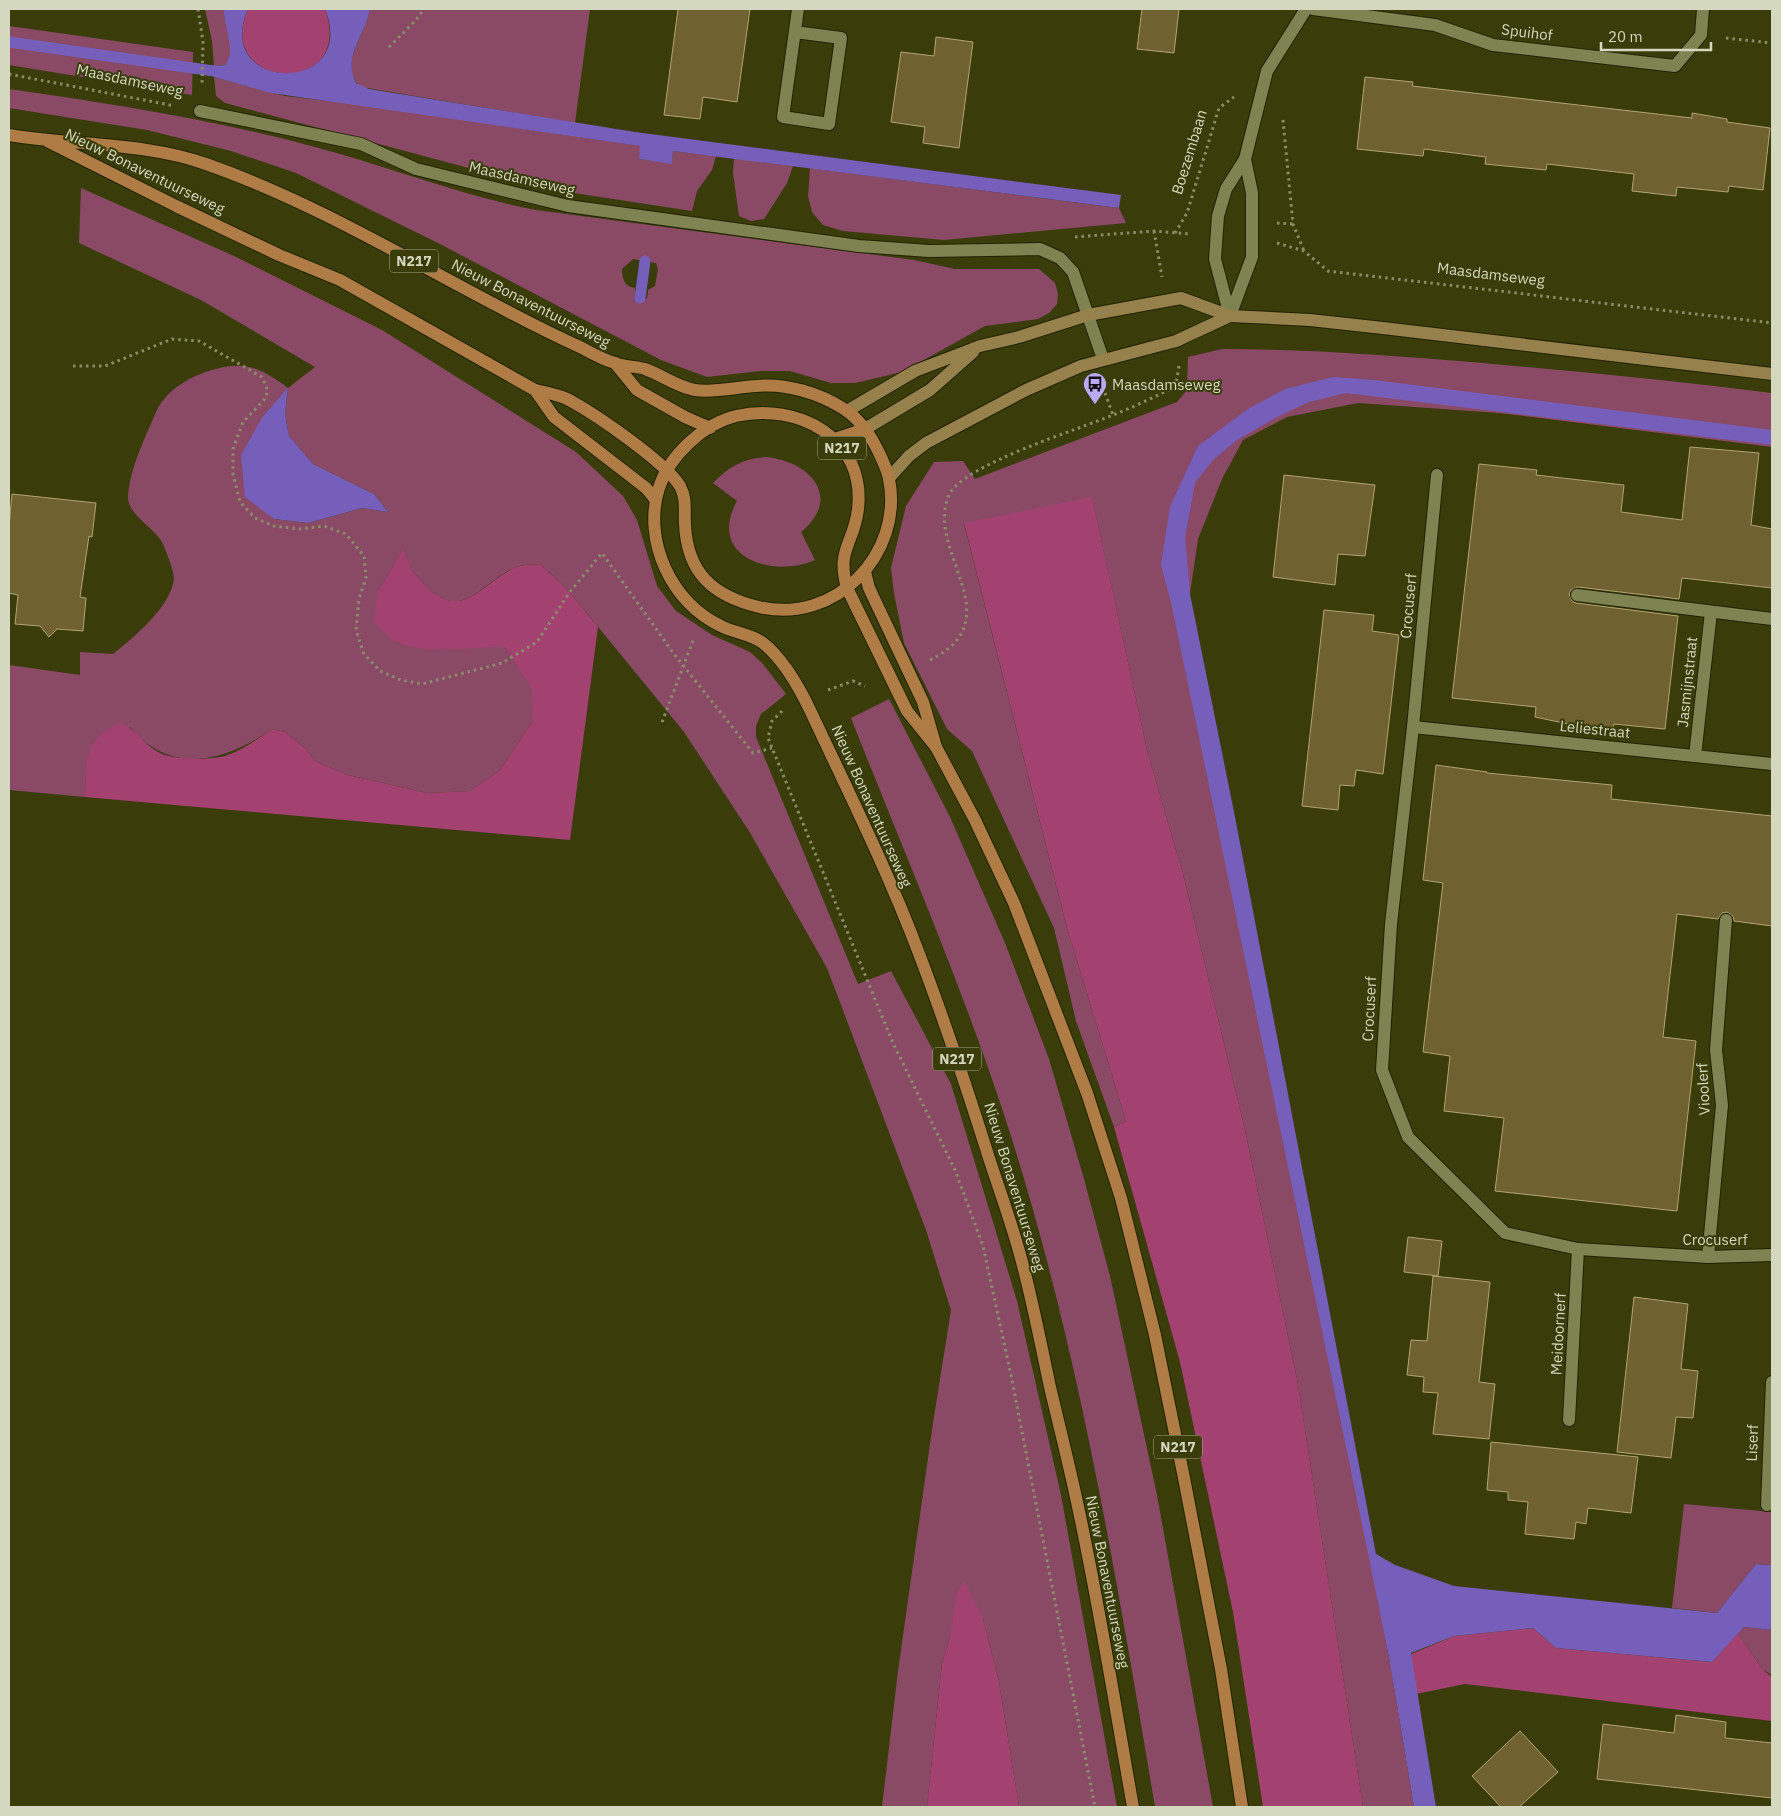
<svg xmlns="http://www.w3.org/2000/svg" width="1781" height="1816" font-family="'IBM Plex Sans',sans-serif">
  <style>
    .green { fill: #8a4a66; fill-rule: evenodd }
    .forest { fill: #a34170 }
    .water { fill: #765fbb }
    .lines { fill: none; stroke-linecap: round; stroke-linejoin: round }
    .stream { stroke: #765fbb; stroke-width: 11 }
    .building { fill: #6f6130; stroke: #b3a371 }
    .street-casing { stroke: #212300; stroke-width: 14 }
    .secondary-casing { stroke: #212300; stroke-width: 14 }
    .primary-casing { stroke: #212300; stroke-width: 14 }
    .path { stroke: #8a8e68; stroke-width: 3; stroke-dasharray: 2.5 4; stroke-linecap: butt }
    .street { stroke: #7e8351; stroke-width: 12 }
    .secondary { stroke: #96804b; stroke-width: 12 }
    .primary { stroke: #ae7c44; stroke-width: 12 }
    .labels { text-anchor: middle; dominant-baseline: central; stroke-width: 4; stroke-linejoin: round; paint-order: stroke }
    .shield { fill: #3a3d0a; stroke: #a6aa88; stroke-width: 1 }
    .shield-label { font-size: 14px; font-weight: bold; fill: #d4d8be }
    .street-label { font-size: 15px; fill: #d4d8be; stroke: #3a3d0a }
    .poi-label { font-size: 15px; fill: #d4d8be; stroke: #3a3d0a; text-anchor: start }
  </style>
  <rect width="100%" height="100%" fill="#3a3d0a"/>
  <!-- green -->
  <g class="green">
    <path d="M 205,9 L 223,9 C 226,25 236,50 226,65 L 214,66 L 212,41 Z"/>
    <path d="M 370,9 L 590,9 L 575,123 L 361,87 C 336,67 367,32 370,9 Z"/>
    <polygon points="9,26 193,52 192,95 9,65"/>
    <polygon points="214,77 285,96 356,104 641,146 639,159 672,163 673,151 716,156 712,170 697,191 692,211 548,189 225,103 216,96"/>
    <path d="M 9,89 C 120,105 231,122 340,154 C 405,173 469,197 536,210 L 914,260 L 955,269 L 1039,269 L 1055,283 L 1058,294 L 1057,304 L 1049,313 L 1038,319 L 985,326 L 902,372 L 855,383 L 831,383 L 790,371 L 760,371 L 707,377 L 661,360 L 438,243 L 296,173 L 231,151 L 147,130 L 9,108 ZM 633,259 L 656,263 L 658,269 L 655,286 L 648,290 L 647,299 L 635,297 L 635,288 C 625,287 622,279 622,269 Z"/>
    <polygon points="734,158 793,166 787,183 764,219 751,221 739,216 733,173"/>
    <polygon points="810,168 1119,208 1126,223 944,240 843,231 823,225 812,212 808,196"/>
    <path d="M 81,188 L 234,256 L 382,330 L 576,452 L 623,496 L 637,520 L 657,586 L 676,611 L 712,635 L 750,652 L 763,664 L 786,694 L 761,714 L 756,726 L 756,737 L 858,984 L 891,971 L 951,1084 L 1017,1301 L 1061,1495 L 1117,1807 L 1019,1807 L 999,1682 L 983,1619 L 950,1637 L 942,1663 L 927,1807 L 882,1807 L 898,1671 L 933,1423 L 951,1310 L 926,1230 L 827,968 L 749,831 L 684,732 L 568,590 L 540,564 C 533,565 524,564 517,567 C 482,580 463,625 425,585 C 414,574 407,564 404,549 L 378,591 L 478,646 L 505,647 L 533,689 L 533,721 L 500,770 L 470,791 L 427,793 L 348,775 L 315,761 L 306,749 L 285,732 L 272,729 C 225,762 171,776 130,727 L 86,772 L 85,797 L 9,790 L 9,665 L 80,675 L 80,652 L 113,654 C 133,638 172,606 174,578 C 174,571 164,544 160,539 C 151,526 128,514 128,497 C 129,476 138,454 146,435 C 152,424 156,407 165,398 C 182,378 218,364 244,366 C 260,368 276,379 288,388 L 315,367 L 201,300 L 79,243 ZM 288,389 L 285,414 L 289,436 L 313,464 L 374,494 L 388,512 L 362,508 L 308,523 L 274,519 L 263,416 Z"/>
    <path d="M 1222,349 C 1305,349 1388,355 1471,362 C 1572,371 1672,380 1772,393 L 1772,447 L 1499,413 L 1358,403 L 1287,417 L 1243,440 L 1222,479 L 1198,539 L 1189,600 L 1390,1663 L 1414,1807 L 1363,1807 L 1298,1384 L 1245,1130 L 1183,874 L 1148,754 L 1092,498 L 964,524 L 1067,928 L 1126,1121 L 1114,1127 L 1076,1021 L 1054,928 L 972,751 L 947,729 L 904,643 L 894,593 L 891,568 L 906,506 L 934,462 L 963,461 L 975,479 L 1177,402 L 1187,390 L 1188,357 Z"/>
    <path d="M 767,457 C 810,462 843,497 801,532 L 815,560 C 772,579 706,557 737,501 L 713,483 C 728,467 744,458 767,457 Z"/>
    <path d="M 889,699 L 950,817 L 1005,943 L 1049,1059 L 1084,1179 L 1110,1276 L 1157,1495 L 1213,1807 L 1155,1807 C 1117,1581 1080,1353 1010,1133 C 965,992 905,855 851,718 Z"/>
    <polygon points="1684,1504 1772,1512 1772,1565 1756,1564 1717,1613 1672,1608"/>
    <polygon points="1744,1627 1772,1630 1772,1675 1762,1669 1738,1633"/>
  </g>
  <!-- forest -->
  <g class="forest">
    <path d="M 248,9 L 325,9 C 357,99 212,91 248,9 Z"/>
    <polygon points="1092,497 1148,754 1183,874 1245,1130 1298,1384 1363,1807 1263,1807 1233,1612 1180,1362 1114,1127 1126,1121 1067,928 964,523"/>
    <path d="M 404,548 C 407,563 414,574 424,584 C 463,625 482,581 517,567 C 524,564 533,565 540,564 L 568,590 L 598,627 L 570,840 L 85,797 C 86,762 84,738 121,723 C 136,729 144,745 160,753 C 174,760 209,760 225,756 C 241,751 258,739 272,729 L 285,732 L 306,749 L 315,761 L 348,775 L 427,793 L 470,791 L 500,770 L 533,721 L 532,689 L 505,647 C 472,646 425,656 395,641 C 388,637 381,628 374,623 L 378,591 Z"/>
    <polygon points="964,1581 983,1619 999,1682 1019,1807 927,1807 942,1663 950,1637 957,1593"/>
    <polygon points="1533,1628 1556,1648 1712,1662 1738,1633 1762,1669 1772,1677 1772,1721 1465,1684 1396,1698 1390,1663 1454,1636"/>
  </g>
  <!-- water -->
  <g class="water">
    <path d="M 223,9 L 248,9 C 211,93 360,96 325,9 L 370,9 C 366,34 342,57 356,83 L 369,89 L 635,132 L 1121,195 L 1119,208 L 673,151 L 672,164 L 639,159 L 640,146 L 271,93 L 214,77 L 214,66 L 226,65 L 230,54 L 230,46 Z"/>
    <polygon points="1333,377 1374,380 1772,430 1772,445 1346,393 1309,402 1275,418 1237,440 1213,460 1195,483 1185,537 1190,594 1235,817 1376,1554 1395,1565 1454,1586 1717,1613 1756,1564 1772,1565 1772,1630 1744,1627 1712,1662 1556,1648 1533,1628 1454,1636 1411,1653 1436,1807 1414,1807 1390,1663 1367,1548 1171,602 1161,565 1170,507 1198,446 1248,409 1285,389"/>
    <polygon points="288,388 285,414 289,436 313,464 374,494 388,512 362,508 308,523 274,519 245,497 241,455 263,416"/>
  </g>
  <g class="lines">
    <!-- stream -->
    <g class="stream">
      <polyline points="9,42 228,73"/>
      <polyline points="640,298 645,261"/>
    </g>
  </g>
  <!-- building -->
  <g class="building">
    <polygon points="678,9 750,9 737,102 703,97 700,119 664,115"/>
    <polygon points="1142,9 1179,9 1174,53 1137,49"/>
    <polygon points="936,37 973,42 959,148 923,143 925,127 891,122 901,52 934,56"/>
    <polygon points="1365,77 1413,82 1412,86 1692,118 1692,113 1727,119 1727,122 1770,128 1763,190 1729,186 1728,192 1677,187 1676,196 1632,191 1634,174 1547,164 1546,170 1485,164 1486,157 1424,149 1423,156 1357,149"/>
    <polygon points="1690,447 1759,453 1751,525 1772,529 1772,588 1682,578 1679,599 1578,587 1571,590 1569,594 1572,601 1576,603 1678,616 1665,729 1614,724 1613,729 1568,724 1535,717 1536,707 1452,698 1479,464 1537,470 1536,475 1624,485 1621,512 1682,520"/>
    <polygon points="1284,475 1375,485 1365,556 1338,554 1335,585 1273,577"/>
    <polygon points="12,494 96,503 92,537 89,536 80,597 86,598 83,631 57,629 49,637 40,626 15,624 18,595 9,593 9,527"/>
    <polygon points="1324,610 1374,615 1372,631 1399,635 1383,774 1356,770 1354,786 1340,785 1338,810 1302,806"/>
    <polygon points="1436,765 1487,772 1487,773 1612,785 1611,799 1772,816 1772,926 1734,921 1733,916 1727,912 1722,913 1718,919 1677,914 1663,1037 1696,1041 1677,1211 1495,1191 1504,1118 1444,1111 1450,1056 1423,1052 1443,883 1423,880"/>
    <polygon points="1408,1237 1442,1241 1438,1276 1404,1272"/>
    <polygon points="1433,1276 1490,1282 1479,1382 1495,1384 1489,1439 1433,1434 1438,1393 1423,1392 1424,1377 1407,1375 1411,1340 1427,1341"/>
    <polygon points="1634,1297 1688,1304 1681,1369 1698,1371 1693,1418 1676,1417 1671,1458 1617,1452"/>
    <polygon points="1491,1442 1638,1457 1631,1513 1588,1508 1586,1524 1576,1522 1574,1539 1525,1534 1528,1502 1508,1500 1508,1492 1487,1490"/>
    <polygon points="1676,1715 1726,1722 1725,1738 1772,1743 1772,1798 1597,1779 1603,1724 1674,1733"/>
    <polygon points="1520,1731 1558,1772 1519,1807 1501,1807 1472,1776"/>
  </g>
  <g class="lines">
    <!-- street casing -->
    <g class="street-casing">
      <g id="street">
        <polyline points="1313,9 1435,25 1493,45 1675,66 1701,35 1703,9"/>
        <polyline points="795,32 841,38 829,124 783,117 798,9"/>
        <polyline points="200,111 361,144 416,169 568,206 859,246 929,251 1040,249 1060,258 1073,272 1103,359"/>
        <polyline points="1230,316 1215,259 1218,216 1226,189 1245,159 1267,71 1306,9"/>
        <polyline points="1230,316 1252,257 1252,193 1245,159"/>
        <polyline points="1437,475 1413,727 1391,924 1382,1070 1408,1137 1505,1233 1578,1249 1708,1257 1772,1255"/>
        <polyline points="1577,595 1772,619"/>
        <polyline points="1413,727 1772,764"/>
        <polyline points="1695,756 1711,612"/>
        <polyline points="1708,1257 1722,1105 1716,1050 1726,920"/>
        <polyline points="1569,1420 1578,1249"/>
        <polyline points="1767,1505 1772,1382"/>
      </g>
    </g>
    <!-- secondary casing -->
    <g class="secondary-casing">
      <g id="secondary">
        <polyline points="847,411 915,371 980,346 1019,337 1088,315 1181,298 1230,316 1310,320 1383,328 1772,374"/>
        <polyline points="865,429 930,390 973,352"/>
        <polyline points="889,478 909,456 926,443 1026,390 1081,366 1176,341 1230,316"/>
      </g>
    </g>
    <!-- primary casing -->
    <g class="primary-casing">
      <g id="primary">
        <path d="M 9,135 C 74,146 144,142 206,164 C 306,199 397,253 490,302 C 520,318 549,333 580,347 C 591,353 603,360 615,363 C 624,367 635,366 645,369 C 662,375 677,387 695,390 C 714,393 737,387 756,386 C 786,383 819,393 844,409 C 861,420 873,439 881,457 C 884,464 888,472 889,479 C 904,554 835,625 759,607 C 713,596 687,573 685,524 C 684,510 687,499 680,486 C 665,462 598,416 571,401 C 561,395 547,393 535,390 L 340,280 L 279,255 L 176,206 L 47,141"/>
        <polyline points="615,363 637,390 685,417 710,428"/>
        <polyline points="535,390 554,417 646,488 655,499"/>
        <polyline points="835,439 865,429"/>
        <polyline points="865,572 869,588 923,702 936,747 975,820 1014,903 1087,1093 1121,1198 1155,1335 1184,1478 1221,1669 1242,1807"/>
        <path d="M 936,747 L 907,711 L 847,588 C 836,549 854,544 858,509 C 866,438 798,402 736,416 C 703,424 669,456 659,488 C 642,540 672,604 721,626 C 734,633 751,634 763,643 C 783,659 799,687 810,710 C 847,789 887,869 918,951 C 944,1019 967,1088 989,1158 C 1000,1192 1013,1227 1022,1262 C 1033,1303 1041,1345 1050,1387 C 1059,1425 1069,1464 1077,1502 C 1099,1603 1115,1706 1133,1807"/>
      </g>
    </g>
    <!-- path -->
    <g class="path">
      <polyline points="198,9 203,42 202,86"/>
      <polyline points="1726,38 1772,43"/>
      <polyline points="389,47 416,20 424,9"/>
      <polyline points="9,74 175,106"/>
      <polyline points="1283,120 1293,224 1304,251"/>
      <polyline points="1277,223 1293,224"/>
      <polyline points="1154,231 1162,277"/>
      <polyline points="1175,233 1187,213 1219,108 1234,97"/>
      <polyline points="1075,237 1154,231 1191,234"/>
      <polyline points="1277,243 1304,251 1328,271 1772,323"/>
      <polyline points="73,366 105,366 172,339 199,341 262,377 268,391 264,400 243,422 233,449 233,474 240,502 255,518 274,526 299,529 324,526 346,534 364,556 366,577 359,599 356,630 364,654 380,671 401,680 422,684 502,663 537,642 569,593 602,553 674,654 753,753 772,748"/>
      <polyline points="1105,393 1113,415"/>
      <path d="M 930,660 C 1014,619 924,551 949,495 C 962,465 1080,429 1113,415 C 1133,407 1153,398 1172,388 L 1177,379 L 1179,366"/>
      <polyline points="828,690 853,681 865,686"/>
      <polyline points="782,711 772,721 768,738 893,1043 955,1170 983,1246 1011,1375 1095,1807"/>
      <polyline points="662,722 694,638"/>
    </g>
    <!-- street -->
    <use href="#street" class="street"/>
    <!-- secondary -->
    <use href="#secondary" class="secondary"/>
    <!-- primary -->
    <use href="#primary" class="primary"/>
  </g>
  <!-- icons -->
  <defs>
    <g id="bus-pin" transform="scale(1.25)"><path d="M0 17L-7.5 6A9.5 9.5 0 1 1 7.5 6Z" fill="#baaaf6" stroke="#3a3d0a"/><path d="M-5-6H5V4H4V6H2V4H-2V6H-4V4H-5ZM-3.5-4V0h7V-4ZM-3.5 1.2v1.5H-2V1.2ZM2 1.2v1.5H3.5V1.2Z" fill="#111"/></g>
  </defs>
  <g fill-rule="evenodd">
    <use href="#bus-pin" x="1095" y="384"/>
  </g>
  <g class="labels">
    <!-- shield labels -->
    <g class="shield">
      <rect x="390" y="249.5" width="48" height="23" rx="4"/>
      <rect x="818" y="436.5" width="48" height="23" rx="4"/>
      <rect x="933" y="1047.5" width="48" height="23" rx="4"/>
      <rect x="1154" y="1435.5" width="48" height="23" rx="4"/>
    </g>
    <g class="shield-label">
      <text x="414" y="261">N217</text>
      <text x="842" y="448">N217</text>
      <text x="957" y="1059">N217</text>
      <text x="1178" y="1447">N217</text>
    </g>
    <!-- street labels -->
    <g class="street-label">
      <text transform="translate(1527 32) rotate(7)">Spuihof</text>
      <text transform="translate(130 80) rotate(12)">Maasdamseweg</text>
      <text transform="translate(1189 152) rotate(-73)">Boezembaan</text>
      <text transform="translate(145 171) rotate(26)">Nieuw Bonaventuurseweg</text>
      <text transform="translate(522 178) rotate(13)">Maasdamseweg</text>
      <text transform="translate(1491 274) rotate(7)">Maasdamseweg</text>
      <text transform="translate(531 303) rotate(27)">Nieuw Bonaventuurseweg</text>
      <text transform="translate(1408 606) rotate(-85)">Crocuserf</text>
      <text transform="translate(1687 682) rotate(-84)">Jasmijnstraat</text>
      <text transform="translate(1595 729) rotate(6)">Leliestraat</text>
      <text transform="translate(872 806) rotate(66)">Nieuw Bonaventuurseweg</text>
      <text transform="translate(1369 1009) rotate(-87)">Crocuserf</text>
      <text transform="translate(1703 1089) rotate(-93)">Vioolerf</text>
      <text transform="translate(1015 1187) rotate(73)">Nieuw Bonaventuurseweg</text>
      <text x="1715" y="1239">Crocuserf</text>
      <text transform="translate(1558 1334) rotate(-87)">Meidoornerf</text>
      <text transform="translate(1752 1443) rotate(-88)">Liserf</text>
      <text transform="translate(1108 1582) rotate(79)">Nieuw Bonaventuurseweg</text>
    </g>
    <!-- poi labels -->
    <g class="poi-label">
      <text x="1112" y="384">Maasdamseweg</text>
    </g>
  </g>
  <!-- border -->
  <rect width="1781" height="1816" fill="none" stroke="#d4d8be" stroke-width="20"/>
  <!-- scale -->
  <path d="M1601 42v8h110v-8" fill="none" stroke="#d4d8be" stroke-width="2.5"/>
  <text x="1608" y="42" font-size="15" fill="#d4d8be" stroke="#3a3d0a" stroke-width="4" paint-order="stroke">20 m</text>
</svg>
